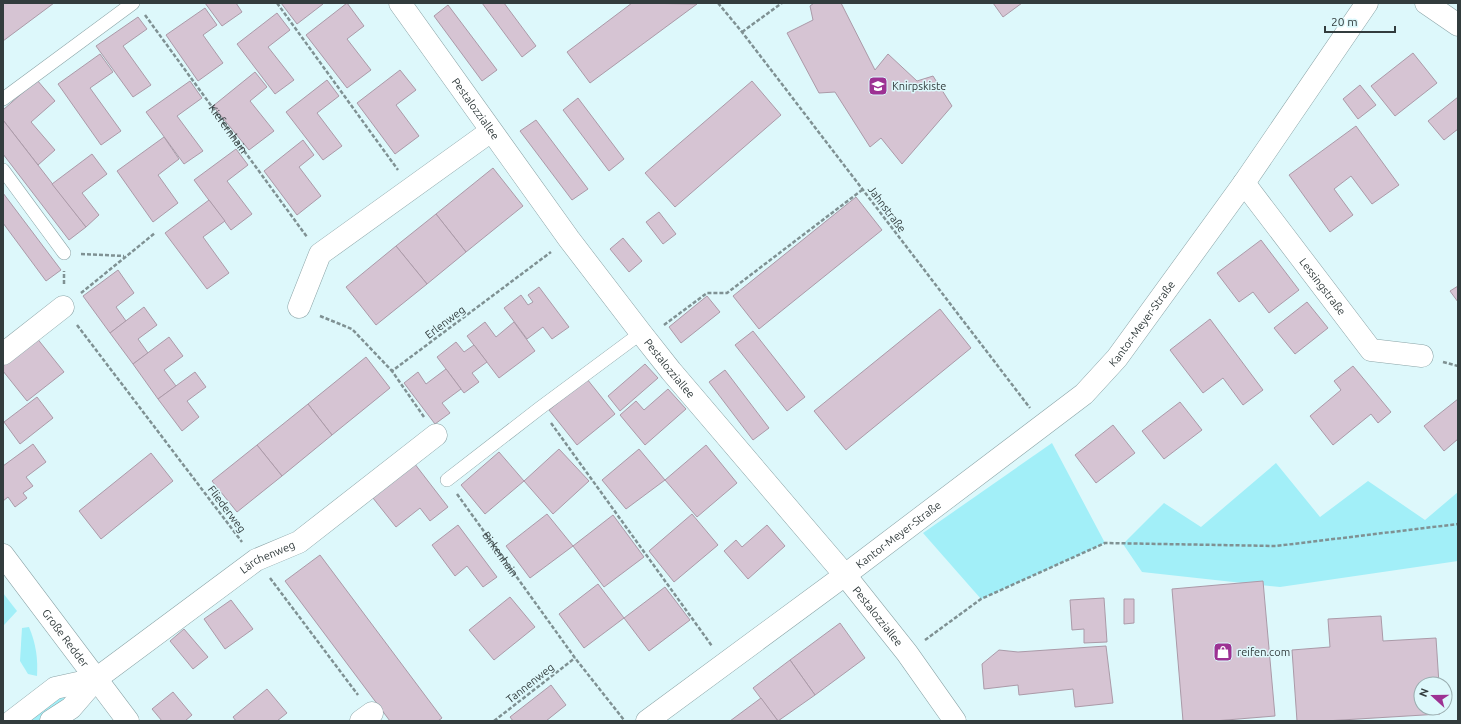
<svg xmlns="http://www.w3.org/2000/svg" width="1461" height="724" font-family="Ubuntu,sans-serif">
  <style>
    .green { fill: #a2eff8 }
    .building { fill: #d6c4d3; stroke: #ab9aa8 }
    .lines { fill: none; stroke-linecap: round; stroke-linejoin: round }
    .service-casing { stroke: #8ba4a7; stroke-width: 14 }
    .minor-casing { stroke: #8ba4a7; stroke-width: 23 }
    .tertiary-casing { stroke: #8ba4a7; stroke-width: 23 }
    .path { stroke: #7f9193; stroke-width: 2.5; stroke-dasharray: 4 2; stroke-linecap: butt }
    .service { stroke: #fff; stroke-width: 13 }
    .minor { stroke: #fff; stroke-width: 22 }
    .tertiary { stroke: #fff; stroke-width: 22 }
    .labels { text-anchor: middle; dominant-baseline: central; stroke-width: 3; stroke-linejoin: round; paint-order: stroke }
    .poi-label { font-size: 11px; fill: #323c3d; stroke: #ddf8fb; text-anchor: start }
    .street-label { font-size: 11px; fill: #323c3d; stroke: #ddf8fb }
  </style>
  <rect width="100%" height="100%" fill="#ddf8fb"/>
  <!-- green -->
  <g class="green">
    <polygon points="1052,443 1105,543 981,599 923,533"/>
    <polygon points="1276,463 1320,517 1368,481 1425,520 1458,492 1458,561 1280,587 1142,572 1123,544 1164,503 1201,527"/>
    <polygon points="3,593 17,611 4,625 3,624"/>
    <path d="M 29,627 C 36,644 38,658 37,676 L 28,674 L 20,661 L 22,628 Z"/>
    <polygon points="70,688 74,694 38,721 25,721"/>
  </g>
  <!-- building -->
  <g class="building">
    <polygon points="3,3 54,3 3,41"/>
    <polygon points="205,3 236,3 242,12 222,26"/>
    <polygon points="281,3 322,3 323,4 297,24"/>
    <polygon points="347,3 364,26 347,39 371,70 347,88 306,35"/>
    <polygon points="482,3 504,3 536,46 522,57"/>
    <polygon points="632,3 697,4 590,83 567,52"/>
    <polygon points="814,3 841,3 875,70 888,54 917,81 933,76 952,106 902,164 881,138 870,147 835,92 819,93 787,33 813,20 810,6"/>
    <polygon points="993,3 1022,3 1003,17"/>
    <polygon points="448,5 497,70 482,81 434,16"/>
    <polygon points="205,8 217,25 203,35 223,63 198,81 166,35"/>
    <polygon points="277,13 290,30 268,47 294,80 275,94 237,44"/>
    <polygon points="138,17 147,29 123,46 151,85 133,97 96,46"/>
    <polygon points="1413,53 1437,83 1395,116 1371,86"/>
    <polygon points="100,54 113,72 90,88 121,131 101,145 58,84"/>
    <polygon points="400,70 416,90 396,105 419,136 395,154 357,103"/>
    <polygon points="255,72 267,87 250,101 274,131 249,150 213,106"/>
    <polygon points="37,80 55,101 31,122 55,150 38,165 3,120 3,110"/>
    <polygon points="327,80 339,96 317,113 342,146 323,160 286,112"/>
    <polygon points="190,81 202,98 177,116 203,151 184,164 146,112"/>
    <polygon points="752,81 781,115 675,207 645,173"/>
    <polygon points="1360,85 1376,105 1358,119 1343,99"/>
    <polygon points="1458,97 1458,129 1444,140 1428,121"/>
    <polygon points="578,98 624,159 609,171 563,110"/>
    <polygon points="3,120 86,227 69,240 3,154"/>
    <polygon points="536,120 588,189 572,200 520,131"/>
    <polygon points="1356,126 1399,185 1372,204 1351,176 1334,189 1353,215 1330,232 1289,175"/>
    <polygon points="164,137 179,159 158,175 178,203 153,222 117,171"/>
    <polygon points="303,140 314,155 299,167 321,196 297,215 264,171"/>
    <polygon points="236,149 248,165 227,181 252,214 231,230 194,180"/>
    <polygon points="92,154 107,174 82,193 99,215 86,227 52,184"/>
    <polygon points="493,168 523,206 466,252 436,214"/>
    <polygon points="3,193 61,270 46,281 3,223"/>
    <polygon points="856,197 882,230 759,329 733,296"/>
    <polygon points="209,200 225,221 203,237 229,273 207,289 165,233"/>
    <polygon points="659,212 676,234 663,244 646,222"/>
    <polygon points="436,214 466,252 427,284 396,246"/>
    <polygon points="623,238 642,261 629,272 610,249"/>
    <polygon points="1261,240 1299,290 1269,313 1253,292 1239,302 1217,273"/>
    <polygon points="396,246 427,284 376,325 346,287"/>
    <polygon points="118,270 134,293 116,307 126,321 110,333 83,296"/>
    <polygon points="1458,286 1458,302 1450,291"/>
    <polygon points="539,287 569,327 552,339 543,327 527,339 504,308 521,295 528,305 533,302 528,295"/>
    <polygon points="707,296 720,312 681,343 669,327"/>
    <polygon points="1307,302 1328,328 1295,354 1274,328"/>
    <polygon points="144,307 157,325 138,339 148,353 133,364 110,333"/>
    <polygon points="940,309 971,348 846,450 814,411"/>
    <polygon points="1210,319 1263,390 1243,405 1223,378 1203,393 1170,350"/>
    <polygon points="485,322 496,337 514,322 535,351 499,378 467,336"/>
    <polygon points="753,331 805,397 787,411 735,345"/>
    <polygon points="36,337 64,372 27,401 3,371 3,363"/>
    <polygon points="169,337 183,356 164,370 176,386 158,399 133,364"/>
    <polygon points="456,342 464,352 474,345 487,362 472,373 479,382 464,393 437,357"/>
    <polygon points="366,357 390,388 332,435 308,404"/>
    <polygon points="645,364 658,378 620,411 608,396"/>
    <polygon points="1353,366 1391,412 1378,423 1371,414 1333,445 1310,416 1341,390 1334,381"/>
    <polygon points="446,369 461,389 442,403 450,413 435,424 404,383 418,372 426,384"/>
    <polygon points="725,370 769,428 753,440 709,382"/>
    <polygon points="195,372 206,387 187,401 199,417 182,431 158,399"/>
    <polygon points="587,379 615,414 577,445 549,410"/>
    <polygon points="668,389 686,409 645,445 620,415 636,401 644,410"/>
    <polygon points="37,397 53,418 20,444 4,422"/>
    <polygon points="1458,399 1458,439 1444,451 1424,426"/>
    <polygon points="1180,402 1202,430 1164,459 1142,431"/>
    <polygon points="308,404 332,435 282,476 257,445"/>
    <polygon points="1113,425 1135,453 1096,483 1075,455"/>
    <polygon points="33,444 46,462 26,477 33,486 23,493 27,498 15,507 8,497 3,501 3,466"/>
    <polygon points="257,445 282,476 237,512 212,481"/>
    <polygon points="706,445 737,483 697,517 665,480"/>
    <polygon points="559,449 589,481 553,514 524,481"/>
    <polygon points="639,449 665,480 626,509 602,480"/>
    <polygon points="499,452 524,481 485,514 461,485"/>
    <polygon points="151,453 173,481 101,539 79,511"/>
    <polygon points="411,459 448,507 430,521 420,508 396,527 369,493"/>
    <polygon points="547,514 573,546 530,578 506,546"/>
    <polygon points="692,514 718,545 674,582 649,551"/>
    <polygon points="613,515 644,557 604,587 573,546"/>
    <polygon points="458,525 497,577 483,587 467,566 455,576 432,545"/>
    <polygon points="767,525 785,546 748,579 724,551 736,540 742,547"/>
    <polygon points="320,555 442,718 438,721 390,721 285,581"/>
    <polygon points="1263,581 1275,716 1214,721 1183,721 1172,589"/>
    <polygon points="598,584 624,618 584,648 559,614"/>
    <polygon points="665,587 690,620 649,651 624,618"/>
    <polygon points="510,597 535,627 494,660 469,630"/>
    <polygon points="1104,598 1107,642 1084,643 1084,629 1072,630 1070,600"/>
    <polygon points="1124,599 1134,599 1134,623 1124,624"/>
    <polygon points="231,600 253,629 225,649 204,619"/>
    <polygon points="1381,616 1383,641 1436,638 1439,684 1421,684 1421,708 1440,708 1440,714 1325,721 1297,721 1292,650 1330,647 1328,619"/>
    <polygon points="840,623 865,658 815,695 790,660"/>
    <polygon points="184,629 208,657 193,669 170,641"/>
    <polygon points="1106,646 1113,703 1075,707 1073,689 1019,695 1018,685 984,689 982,664 999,650 1018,652"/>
    <polygon points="790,660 815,695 778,721 753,688"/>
    <polygon points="551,685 566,705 546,721 513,721 510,717"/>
    <polygon points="267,689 287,713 277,721 236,721 233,717"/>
    <polygon points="173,692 192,715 185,721 162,721 152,709"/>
    <polygon points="761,698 778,721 730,721"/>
  </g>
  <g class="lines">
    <!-- service casing -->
    <g class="service-casing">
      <g id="service">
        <polyline points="3,99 133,3"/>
        <polyline points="3,170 64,253"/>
        <polyline points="447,480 540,408 641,333"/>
      </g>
    </g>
    <!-- minor casing -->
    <g class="minor-casing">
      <g id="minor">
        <path id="s3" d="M 400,3 L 569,239 L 641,333 L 671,371 L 845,575 L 907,653 L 955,721"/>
        <polyline points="1426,3 1458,25"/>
        <path id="s4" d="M 1244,183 L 1371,350 L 1422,356"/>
        <polyline points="299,307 320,254 491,131"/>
        <polyline points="3,354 63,307"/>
        <polyline points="12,721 55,688 96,679"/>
        <path id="s5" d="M 51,721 L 71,708 L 96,679 L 256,560 L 299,542 L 436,435"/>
        <polyline points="361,721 372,713"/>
        <path id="s6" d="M 647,721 L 845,575 L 1084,394 L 1117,358 L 1244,183 L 1367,3"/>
      </g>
    </g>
    <!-- tertiary casing -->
    <g class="tertiary-casing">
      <g id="tertiary">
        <path id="s7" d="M 3,555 L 128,721"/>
      </g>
    </g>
    <!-- path -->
    <g class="path">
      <polyline points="277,3 398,170"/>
      <polyline points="718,3 742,32 1030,408"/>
      <path id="s1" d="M 145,15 L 307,237"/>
      <polyline points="742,32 782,3"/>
      <polyline points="81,254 124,256"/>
      <polyline points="64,284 64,271"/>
      <polyline points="81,293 155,233"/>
      <polyline points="320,316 352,329 392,371"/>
      <polyline points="77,325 242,542"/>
      <polyline points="664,325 707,293 727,293 862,190"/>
      <polyline points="1443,362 1458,366"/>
      <polyline points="424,417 392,371 551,252"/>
      <polyline points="551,423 712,646"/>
      <path id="s2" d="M 457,494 L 575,658 L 624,720"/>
      <polyline points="270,578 358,695"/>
      <polyline points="925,640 981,599 1105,543 1276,546 1458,524"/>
      <polyline points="494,721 575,658"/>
    </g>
    <!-- service -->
    <use href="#service" class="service"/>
    <!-- minor -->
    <use href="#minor" class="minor"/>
    <!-- tertiary -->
    <use href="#tertiary" class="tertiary"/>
  </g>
  <!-- icons -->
  <defs>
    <g id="school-square" transform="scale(1)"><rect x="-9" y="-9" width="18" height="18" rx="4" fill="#9d3293" stroke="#ddf8fb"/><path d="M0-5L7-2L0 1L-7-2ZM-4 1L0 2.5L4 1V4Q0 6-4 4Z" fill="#fff"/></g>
    <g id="shop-square" transform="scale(1)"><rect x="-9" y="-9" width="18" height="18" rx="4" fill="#9d3293" stroke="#ddf8fb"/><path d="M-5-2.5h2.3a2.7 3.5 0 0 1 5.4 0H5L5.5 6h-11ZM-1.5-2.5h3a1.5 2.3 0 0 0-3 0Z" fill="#fff"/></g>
  </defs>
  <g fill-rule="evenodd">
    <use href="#school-square" x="878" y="86"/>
    <use href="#shop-square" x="1223" y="652"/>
  </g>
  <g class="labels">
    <!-- poi labels -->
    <g class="poi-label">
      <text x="892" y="86">Knirpskiste</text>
      <text x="1237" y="652">reifen.com</text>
    </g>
    <!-- street labels -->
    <g class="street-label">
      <text stroke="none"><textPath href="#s3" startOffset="130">Pestalozziallee</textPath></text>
      <text stroke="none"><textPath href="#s1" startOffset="141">Kiefernhain</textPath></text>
      <text transform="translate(887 209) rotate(53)">Jahnstraße</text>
      <text stroke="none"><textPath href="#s4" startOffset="130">Lessingstraße</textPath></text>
      <text transform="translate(445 322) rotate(-37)">Erlenweg</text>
      <text stroke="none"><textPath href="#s6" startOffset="637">Kantor-Meyer-Straße</textPath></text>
      <text stroke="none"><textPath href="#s3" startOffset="454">Pestalozziallee</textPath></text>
      <text transform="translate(227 509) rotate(53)">Fliederweg</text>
      <text stroke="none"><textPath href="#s6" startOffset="313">Kantor-Meyer-Straße</textPath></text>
      <text stroke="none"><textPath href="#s2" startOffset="74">Birkenhain</textPath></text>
      <text stroke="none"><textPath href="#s5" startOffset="273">Lärchenweg</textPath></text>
      <text stroke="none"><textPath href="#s3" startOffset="778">Pestalozziallee</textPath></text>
      <text stroke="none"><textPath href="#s7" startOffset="104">Große Redder</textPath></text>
      <text transform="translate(530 683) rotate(-38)">Tannenweg</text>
    </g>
  </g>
  <!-- border -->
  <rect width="1461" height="724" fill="none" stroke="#323c3d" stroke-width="8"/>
  <!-- north arrow -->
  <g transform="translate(1433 696) rotate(291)"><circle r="19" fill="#ddf8fb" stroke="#99adaf"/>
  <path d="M0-3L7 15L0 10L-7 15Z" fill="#9d3293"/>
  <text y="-6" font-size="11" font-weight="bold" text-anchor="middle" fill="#323c3d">N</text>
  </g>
  <!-- scale -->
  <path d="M1325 26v6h70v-6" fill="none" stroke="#323c3d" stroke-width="2"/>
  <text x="1331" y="26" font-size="12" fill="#323c3d" stroke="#ddf8fb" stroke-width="3" paint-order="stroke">20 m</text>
</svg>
